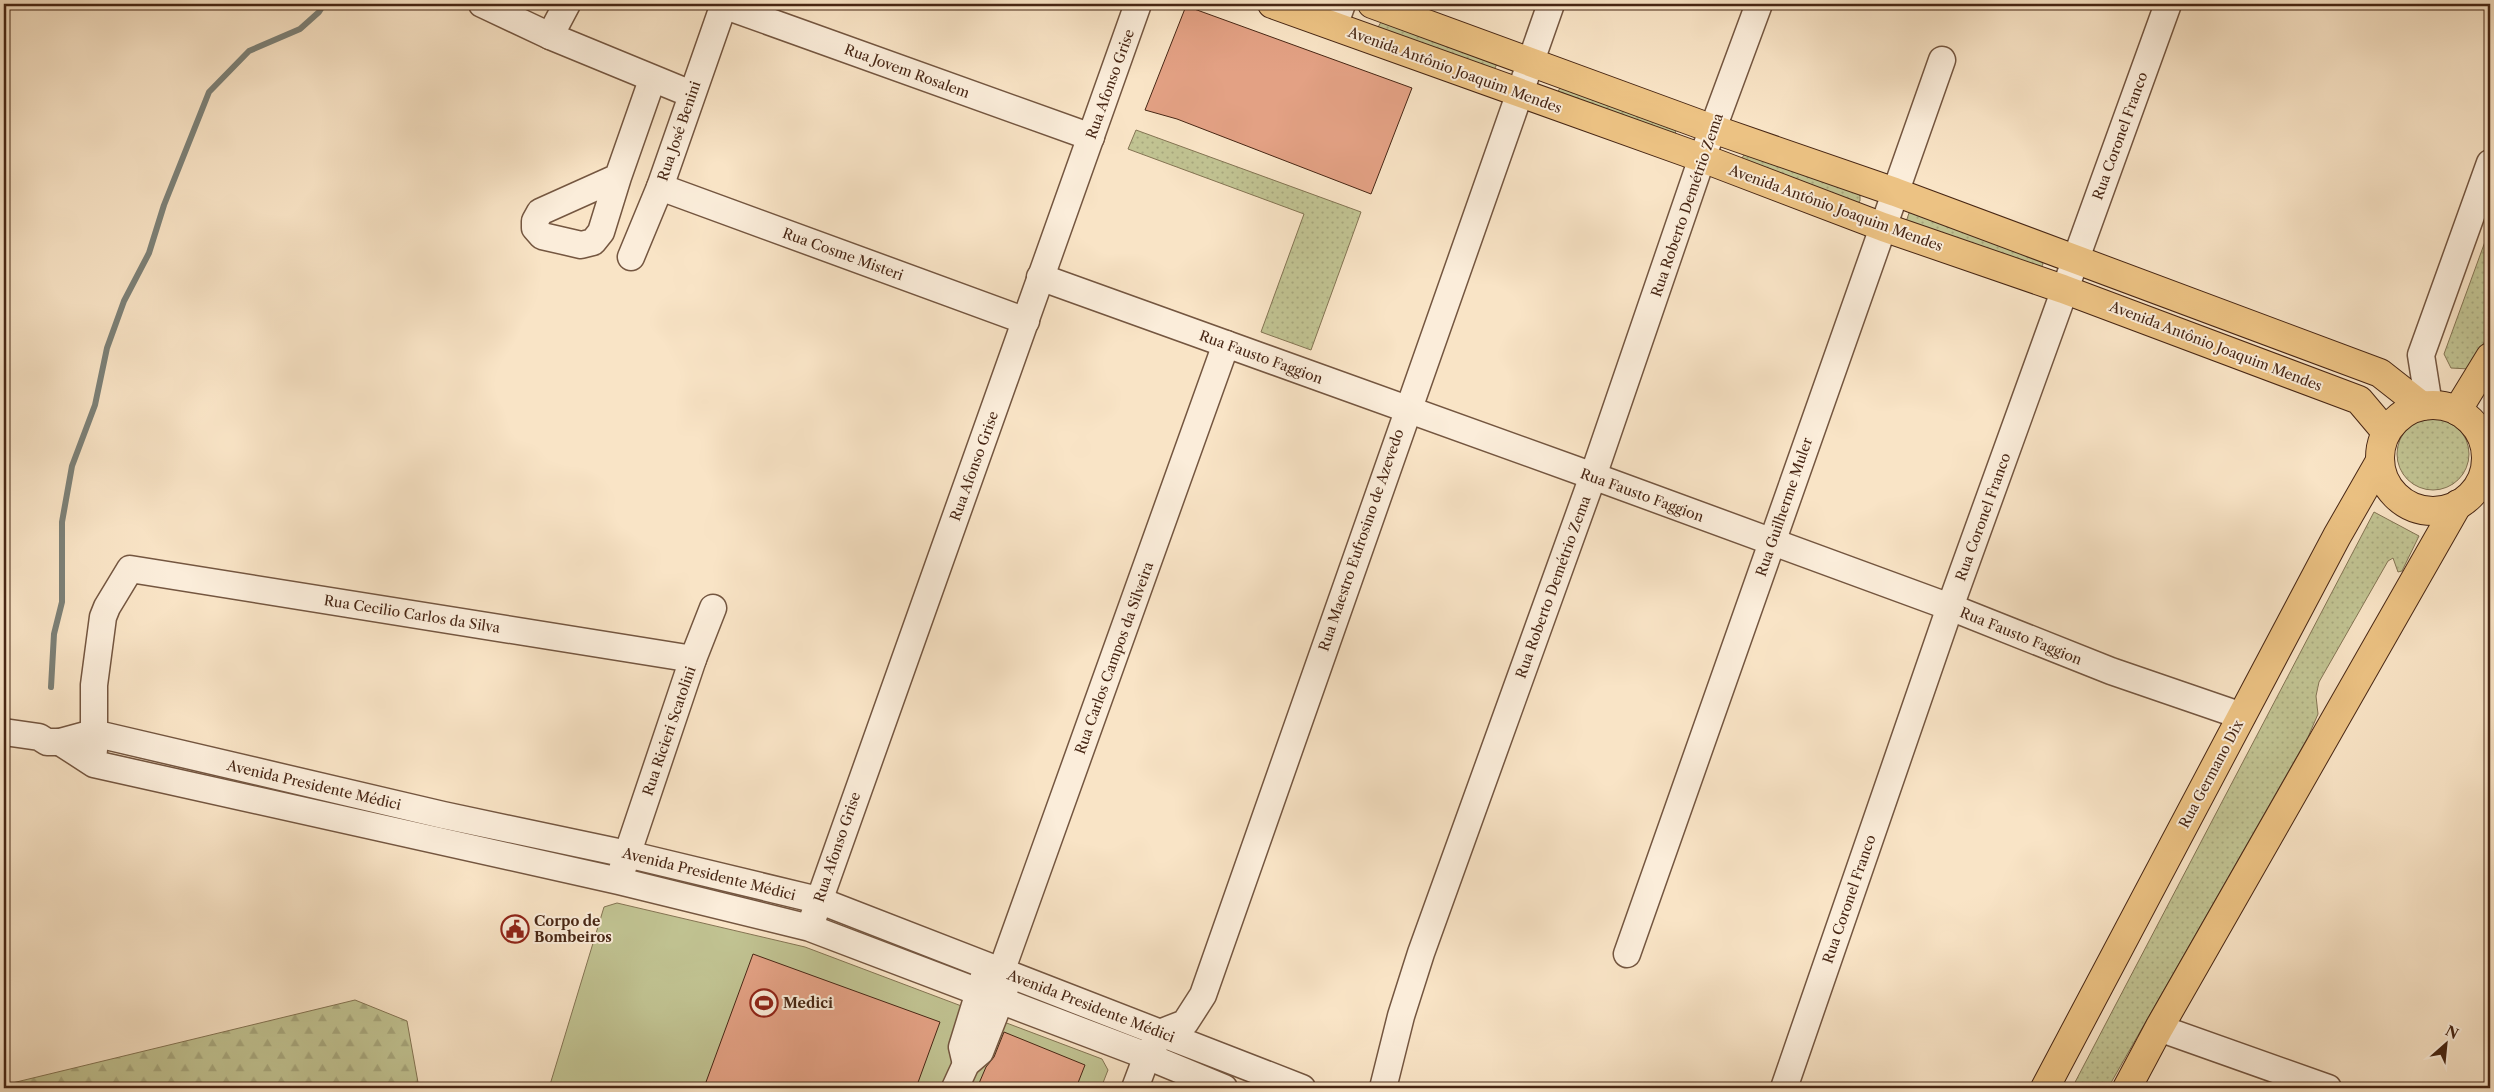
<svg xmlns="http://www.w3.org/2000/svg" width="2494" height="1092" font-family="'Libre Caslon Text',serif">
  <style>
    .grass { fill: url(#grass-dots); stroke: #847453 }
    .forest { fill: url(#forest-firs); stroke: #847453 }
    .park { fill: #c1c392; stroke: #847453 }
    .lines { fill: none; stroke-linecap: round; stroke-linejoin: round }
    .stream { stroke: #7c8178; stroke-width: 6 }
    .building { fill: #e3a184; stroke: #472614 }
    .minor-casing { stroke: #745640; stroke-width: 29 }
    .major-casing { stroke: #472614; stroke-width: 30 }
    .minor { stroke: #fbedda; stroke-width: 26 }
    .major { stroke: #ecc283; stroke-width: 28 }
    .labels { text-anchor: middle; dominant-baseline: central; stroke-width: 4; stroke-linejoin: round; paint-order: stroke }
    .street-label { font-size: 14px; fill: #472614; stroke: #fbedda }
    .poi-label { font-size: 14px; font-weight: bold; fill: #472614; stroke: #fbedda; text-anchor: start }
  </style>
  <defs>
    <pattern id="grass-dots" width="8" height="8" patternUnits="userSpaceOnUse" patternTransform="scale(1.25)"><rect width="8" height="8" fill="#c1c392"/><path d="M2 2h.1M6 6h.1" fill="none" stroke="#a7a77d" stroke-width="1.8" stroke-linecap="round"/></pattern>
    <pattern id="forest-firs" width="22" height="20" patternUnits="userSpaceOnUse" patternTransform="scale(1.25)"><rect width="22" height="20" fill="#c1c392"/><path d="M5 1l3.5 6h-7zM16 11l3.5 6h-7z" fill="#a7a77d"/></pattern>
  </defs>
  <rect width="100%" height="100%" fill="#f9e4c6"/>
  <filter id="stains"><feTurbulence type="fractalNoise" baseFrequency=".004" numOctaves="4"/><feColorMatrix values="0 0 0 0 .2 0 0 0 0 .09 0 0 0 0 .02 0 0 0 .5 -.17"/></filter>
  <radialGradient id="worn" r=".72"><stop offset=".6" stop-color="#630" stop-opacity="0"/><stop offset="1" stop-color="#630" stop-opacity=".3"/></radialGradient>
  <!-- grass -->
  <g class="grass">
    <polygon points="1381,22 1386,22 1497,64 1493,72 1377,29"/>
    <polygon points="1560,88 1565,88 1672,126 1676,130 1675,135 1556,95"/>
    <polygon points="1136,130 1361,212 1311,350 1261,332 1304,214 1128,149"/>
    <polygon points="1749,154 1857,193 1860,196 1860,201 1856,204 1740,161 1744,155"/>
    <polygon points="1914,212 2041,258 2043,264 2041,268 1906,222 1909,213"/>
    <polygon points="2490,228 2490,332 2469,369 2451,368 2444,354"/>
    <circle cx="2433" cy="454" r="36"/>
    <polygon points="2374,512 2419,536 2402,571 2398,572 2393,558 2388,561 2319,682 2316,696 2318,714 2308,737 2108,1088 2072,1088"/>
  </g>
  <!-- forest -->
  <polygon class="forest" points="355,1000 407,1021 419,1088 4,1088 4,1085"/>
  <!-- park -->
  <polygon class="park" points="617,903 805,947 1102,1059 1108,1070 1101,1088 549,1088 604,907"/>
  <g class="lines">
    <!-- stream -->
    <polyline class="stream" points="51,687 54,634 62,602 62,522 72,466 95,405 107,348 124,301 149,253 164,205 209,92 249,51 300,29 319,12 324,4"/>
  </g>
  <!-- building -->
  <g class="building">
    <polygon points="1186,6 1412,88 1371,194 1177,119 1145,110"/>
    <polygon points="753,954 940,1022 916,1088 723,1088 706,1082"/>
    <polygon points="1004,1032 1085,1065 1076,1088 977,1088 986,1067 994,1057"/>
  </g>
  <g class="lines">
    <!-- minor casing -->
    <g class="minor-casing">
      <g id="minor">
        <polyline points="482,4 550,36 691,94"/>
        <polyline points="723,5 1091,137"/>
        <polyline points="1334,26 1342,4"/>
        <polyline points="550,36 567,4"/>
        <polyline points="618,177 540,212 535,221 535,228 542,236 581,245 593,242 601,232 618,177 652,80"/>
        <polyline points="660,187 1026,321"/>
        <polyline points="631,257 660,187 724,4"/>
        <polyline points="1040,277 1593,476 1950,607 2111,671 2242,716"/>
        <polyline points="2429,405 2421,355 2490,163"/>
        <polyline points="4,732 39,737 47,742 60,742 93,733 443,815 627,854 818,900 1302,1088"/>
        <polyline points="60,742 94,764 619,881 810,928 1147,1056 1224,1088"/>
        <polyline points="94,750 94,685 103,617 107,607 130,569 693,659"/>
        <polyline points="622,870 693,659 713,608"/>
        <polyline points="813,918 1138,4"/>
        <polyline points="1627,954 1942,60"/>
        <polyline points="1001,972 1226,344"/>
        <polyline points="2159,1028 2328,1088"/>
        <polyline points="966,1064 962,1047 984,976"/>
        <polyline points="955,1088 966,1064 980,1052 1007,983"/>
        <polyline points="1135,1088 1147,1056 1162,1032 1185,1023 1203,995 1551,4"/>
        <polyline points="1383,1088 1401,1016 1421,953 1593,476 1702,158 1759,4"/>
        <polyline points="1784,1088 1950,607 2168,4"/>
      </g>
    </g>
    <!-- major casing -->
    <g class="major-casing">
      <g id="major">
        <polyline points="1272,4 1702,158 1883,227 2063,289 2359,400 2386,432"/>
        <polyline points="1372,4 1713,129 1895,192 2380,373 2422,406"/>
        <circle cx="2433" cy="458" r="53"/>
        <polyline points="2457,411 2490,357"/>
        <polyline points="2045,1088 2337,536 2380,461"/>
        <polyline points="2127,1088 2159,1028 2458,504"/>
      </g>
    </g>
    <!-- minor -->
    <use href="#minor" class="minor"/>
    <!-- major -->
    <use href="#major" class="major"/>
  </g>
  <!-- icons -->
  <defs>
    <g id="civic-ring" transform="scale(1.4375)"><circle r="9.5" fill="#fbedda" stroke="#8f2418" stroke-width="1.5"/><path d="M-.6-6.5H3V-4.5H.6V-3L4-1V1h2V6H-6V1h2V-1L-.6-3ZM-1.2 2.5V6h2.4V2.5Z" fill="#8f2418"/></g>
    <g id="stadium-ring" transform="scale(1.4375)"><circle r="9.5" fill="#fbedda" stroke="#8f2418" stroke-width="1.5"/><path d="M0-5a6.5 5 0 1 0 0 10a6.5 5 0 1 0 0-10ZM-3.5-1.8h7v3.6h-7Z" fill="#8f2418"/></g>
  </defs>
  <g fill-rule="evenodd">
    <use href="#civic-ring" x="515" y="929"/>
    <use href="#stadium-ring" x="764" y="1003"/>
  </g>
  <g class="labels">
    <!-- street labels -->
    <g class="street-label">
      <text transform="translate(1455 70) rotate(20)">Avenida Antônio Joaquim Mendes</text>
      <text transform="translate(907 71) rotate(20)">Rua Jovem Rosalem</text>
      <text transform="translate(1110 84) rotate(-70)">Rua Afonso Grise</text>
      <text transform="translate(679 131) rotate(-71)">Rua José Benini</text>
      <text transform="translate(2120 136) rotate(-70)">Rua Coronel Franco</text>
      <text transform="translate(1687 205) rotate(-71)">Rua Roberto Demétrio Zema</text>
      <text transform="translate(1836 208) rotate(20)">Avenida Antônio Joaquim Mendes</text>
      <text transform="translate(843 254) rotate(20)">Rua Cosme Misteri</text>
      <text transform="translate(2216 346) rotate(21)">Avenida Antônio Joaquim Mendes</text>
      <text transform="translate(1261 357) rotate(20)">Rua Fausto Faggion</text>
      <text transform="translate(974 466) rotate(-70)">Rua Afonso Grise</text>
      <text transform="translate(1642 495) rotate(20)">Rua Fausto Faggion</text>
      <text transform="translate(1784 507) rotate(-71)">Rua Guilherme Muler</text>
      <text transform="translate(1983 517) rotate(-70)">Rua Coronel Franco</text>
      <text transform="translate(1361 540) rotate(-71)">Rua Maestro Eufrosino de Azevedo</text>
      <text transform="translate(1553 587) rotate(-70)">Rua Roberto Demétrio Zema</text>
      <text transform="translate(412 614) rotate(9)">Rua Cecilio Carlos da Silva</text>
      <text transform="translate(2021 636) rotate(22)">Rua Fausto Faggion</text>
      <text transform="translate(1114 658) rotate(-70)">Rua Carlos Campos da Silveira</text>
      <text transform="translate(669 731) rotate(-71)">Rua Ricieri Scatolini</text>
      <text transform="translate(2211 774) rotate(-62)">Rua Germano Dix</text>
      <text transform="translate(314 785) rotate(13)">Avenida Presidente Médici</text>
      <text transform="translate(837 847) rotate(-71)">Rua Afonso Grise</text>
      <text transform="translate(709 874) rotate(14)">Avenida Presidente Médici</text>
      <text transform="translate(1849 899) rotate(-71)">Rua Coronel Franco</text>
      <text transform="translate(1091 1006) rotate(21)">Avenida Presidente Médici</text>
    </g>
    <!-- poi labels -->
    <g class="poi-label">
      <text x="534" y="921">Corpo de<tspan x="534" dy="16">Bombeiros</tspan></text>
      <text x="783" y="1003">Medici</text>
    </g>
  </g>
  <!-- margin -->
  <rect width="2494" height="1092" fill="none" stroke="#f9e4c6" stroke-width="20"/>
  <rect x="5" y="5" width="2484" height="1082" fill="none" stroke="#472614" stroke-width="2.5"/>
  <rect x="10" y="10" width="2474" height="1072" fill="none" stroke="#472614"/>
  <!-- north arrow -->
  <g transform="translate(2446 1044) rotate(27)" stroke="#fbedda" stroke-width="4" paint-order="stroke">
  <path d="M0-4L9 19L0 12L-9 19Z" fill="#472614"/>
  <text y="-8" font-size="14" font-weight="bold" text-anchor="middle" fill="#472614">N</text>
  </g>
  <rect width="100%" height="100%" filter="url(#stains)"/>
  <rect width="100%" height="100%" fill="url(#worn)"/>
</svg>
